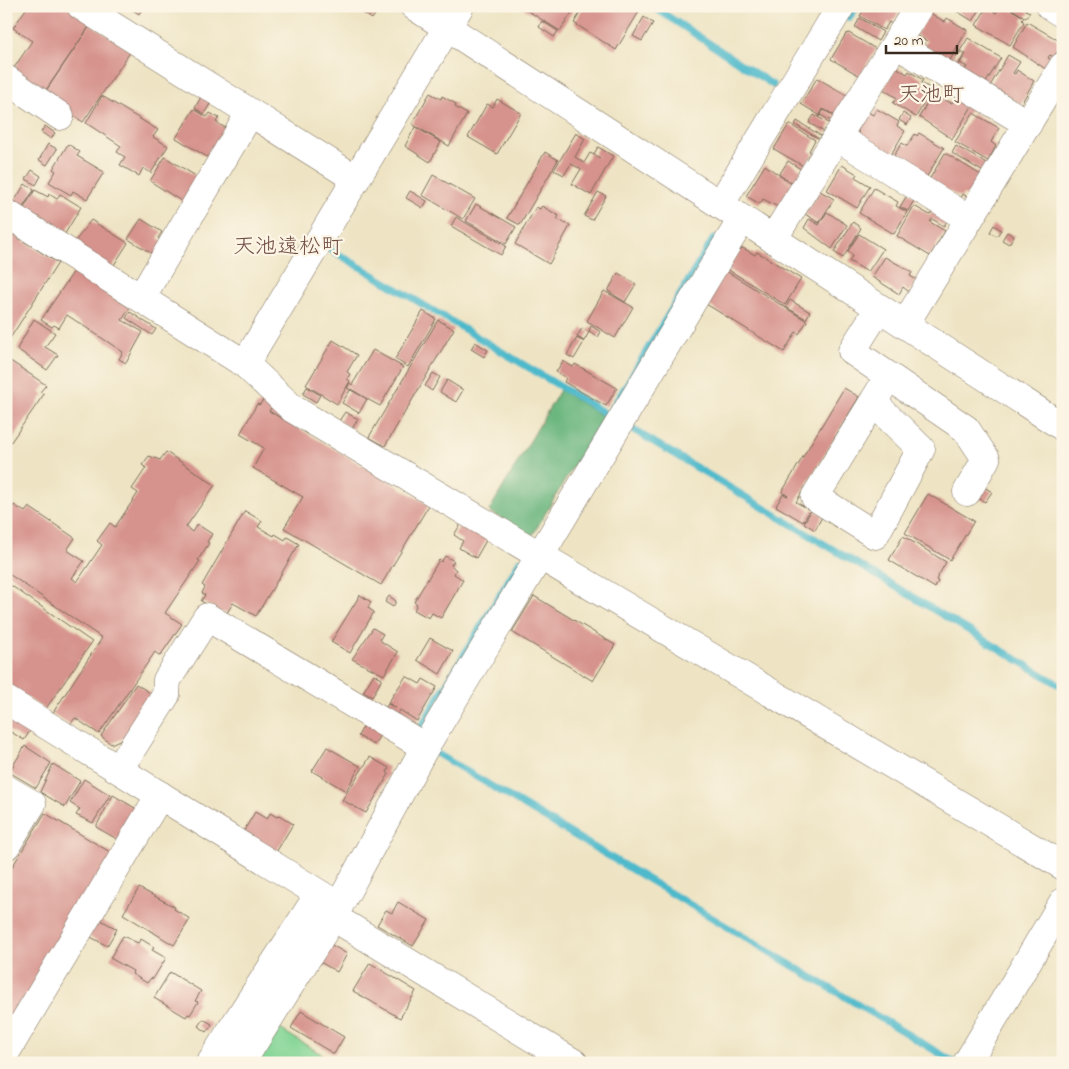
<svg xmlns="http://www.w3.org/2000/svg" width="1069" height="1069" font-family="'Indie Flower','Klee One',sans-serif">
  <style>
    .green { fill: #84d596; stroke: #60805a }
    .forest { fill: #6bb67f; stroke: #53704e }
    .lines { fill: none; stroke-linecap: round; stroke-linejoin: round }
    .stream { stroke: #4eb9cb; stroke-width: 7 }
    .building { fill: #d6928c }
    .minor-casing { stroke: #7a6b58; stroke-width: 29 }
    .minor { stroke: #fff; stroke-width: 28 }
    .labels { text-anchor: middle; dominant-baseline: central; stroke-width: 4.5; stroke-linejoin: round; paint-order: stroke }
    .quarter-label { font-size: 22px; fill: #714e44; stroke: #fcf5e5 }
  </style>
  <rect width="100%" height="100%" fill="#fcf5e5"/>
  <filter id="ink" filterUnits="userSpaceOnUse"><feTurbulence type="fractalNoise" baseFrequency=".02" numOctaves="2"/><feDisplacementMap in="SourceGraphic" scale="10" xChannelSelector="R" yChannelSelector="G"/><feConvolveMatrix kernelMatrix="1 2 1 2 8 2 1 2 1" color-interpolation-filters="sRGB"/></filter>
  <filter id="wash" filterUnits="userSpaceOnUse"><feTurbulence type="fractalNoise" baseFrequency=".0096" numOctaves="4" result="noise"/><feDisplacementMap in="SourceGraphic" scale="20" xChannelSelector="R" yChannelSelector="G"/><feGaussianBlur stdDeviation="1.12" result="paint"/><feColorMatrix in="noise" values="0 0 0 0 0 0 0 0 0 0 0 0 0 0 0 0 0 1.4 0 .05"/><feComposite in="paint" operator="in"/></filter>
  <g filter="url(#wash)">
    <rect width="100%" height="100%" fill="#eee4c4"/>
    <!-- green -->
    <polygon class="green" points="275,1026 336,1063 260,1063 254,1059"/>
    <!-- forest -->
    <polygon class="forest" points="560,390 603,416 532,536 489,511"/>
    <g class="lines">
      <!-- stream -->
      <g class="stream">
        <polyline points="652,6 773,85"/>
        <polyline points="849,18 857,6"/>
        <polyline points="330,249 608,415"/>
        <polyline points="632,429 1063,687"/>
        <polyline points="579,464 714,238"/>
        <polyline points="418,732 520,561"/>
        <polyline points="436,753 954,1062"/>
      </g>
    </g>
    <g id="blocks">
      <!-- building -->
      <g class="building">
        <polygon points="28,6 65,6 91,24 44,93 12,71 32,41 13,28"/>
        <polygon points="127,6 144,6 139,14"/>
        <polygon points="367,6 380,7 372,19 363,13"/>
        <polygon points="520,6 576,6 560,31"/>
        <polygon points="584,6 634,6 640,10 616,50 574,23"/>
        <polygon points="866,6 900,6 901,7 892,24 889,22 884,30 860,16"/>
        <polygon points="948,6 982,6 973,21"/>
        <polygon points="1000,6 1005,6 1024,17 1022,20 1024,22 1010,45 976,25 987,7 996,13"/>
        <polygon points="1007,6 1027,6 1025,10 1030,12 1026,18"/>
        <polygon points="930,13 945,22 947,18 967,30 949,62 924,45 927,41 916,35"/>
        <polygon points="644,17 653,23 642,41 633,36"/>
        <polygon points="860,18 883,32 878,41 855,27"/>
        <polygon points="542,21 558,31 554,37 539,27"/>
        <polygon points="1027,22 1063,43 1054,57 1050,55 1048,58 1053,61 1047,70 1013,47"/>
        <polygon points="91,24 131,51 83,122 43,95"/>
        <polygon points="849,33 876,49 860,76 831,59 846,34"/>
        <polygon points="968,38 1001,58 985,84 964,71 967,67 960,63 966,54 960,51"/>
        <polygon points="959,52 964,55 957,67 952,64"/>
        <polygon points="1008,55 1020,62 1013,73 1015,74 1017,70 1034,81 1021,104 990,86"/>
        <polygon points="896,67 907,74 909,71 923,80 921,83 932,89 916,117 893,103 897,98 883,89"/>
        <polygon points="817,78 848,96 836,116 823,109 819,117 819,115 801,104"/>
        <polygon points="203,93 213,99 204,114 195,108"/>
        <polygon points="430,93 441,99 442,96 456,104 455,107 467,114 449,146 412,124"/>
        <polygon points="958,94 974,103 952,139 919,117 932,95 952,103"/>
        <polygon points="102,96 158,130 153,137 168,146 151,173 143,168 139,176 120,165 125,157 117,152 121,146 86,123"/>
        <polygon points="497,99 521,113 497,154 468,137 487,104 493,107"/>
        <polygon points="194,109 207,117 210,113 219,118 216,122 230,131 212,160 176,138"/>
        <polygon points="877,109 899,122 897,126 905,131 890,156 859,138 858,130 868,112 873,115"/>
        <polygon points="824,110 836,117 833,122 820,115"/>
        <polygon points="903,113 911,118 907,125 899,120"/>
        <polygon points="973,113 999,128 991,142 996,146 988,161 955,142"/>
        <polygon points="814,115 831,124 826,133 809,123"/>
        <polygon points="797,121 823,137 821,140 795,125"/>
        <polygon points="789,124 815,140 809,151 813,153 805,167 774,149"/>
        <polygon points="45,126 55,133 51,139 41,132"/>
        <polygon points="415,127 441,142 430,162 405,146"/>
        <polygon points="576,133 585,139 575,157 584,163 590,153 600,158 594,154 598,147 613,156 591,195 572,184 581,169 571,164 564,175 554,170"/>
        <polygon points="919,133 944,148 926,178 893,157 902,143 907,146 915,134 917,136"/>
        <polygon points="48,144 57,149 47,165 39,160"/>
        <polygon points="68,144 80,152 77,156 104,172 87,199 73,191 71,195 64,191 49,182 56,171 53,169"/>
        <polygon points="956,146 989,165 985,173 952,153"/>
        <polygon points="545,152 558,160 520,225 507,218"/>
        <polygon points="945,153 981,175 968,197 963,194 961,198 929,180"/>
        <polygon points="165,157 199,178 184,203 150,181"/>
        <polygon points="788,161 802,170 794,184 779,175"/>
        <polygon points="765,165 793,185 780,208 763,199 760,204 746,196"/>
        <polygon points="842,165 857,174 855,177 870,186 857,208 827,190"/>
        <polygon points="32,170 41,176 36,185 26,179"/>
        <polygon points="433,175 475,199 463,219 422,195"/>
        <polygon points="25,184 34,190 21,210 12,205"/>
        <polygon points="874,188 898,202 896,206 907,212 894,234 859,213"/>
        <polygon points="35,190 48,197 49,194 57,199 60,194 81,207 63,237 22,211"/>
        <polygon points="410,191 427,201 423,208 406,198"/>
        <polygon points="820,191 834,199 819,223 805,214"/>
        <polygon points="598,192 606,196 592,220 584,216"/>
        <polygon points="909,192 916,197 908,211 900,207"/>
        <polygon points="476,204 516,227 506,244 466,221"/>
        <polygon points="542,206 559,216 557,219 570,226 549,264 515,244 536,207 540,209"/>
        <polygon points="914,206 930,215 934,208 949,217 944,226 932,219 930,222 945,231 930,256 897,236"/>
        <polygon points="827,212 847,225 832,249 804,228 809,219 819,225"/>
        <polygon points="456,217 506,246 501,255 451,226"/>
        <polygon points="141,219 162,232 158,238 164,242 156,256 128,239"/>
        <polygon points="91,220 128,243 112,268 73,244"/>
        <polygon points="853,222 861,228 843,258 834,252"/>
        <polygon points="994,225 1001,230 997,236 990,232"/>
        <polygon points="6,230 58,263 9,340 6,338"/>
        <polygon points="1007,232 1014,236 1009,244 1002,240"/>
        <polygon points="859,234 883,249 868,272 849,261 853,255 848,251"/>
        <polygon points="743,248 755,255 757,252 801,279 785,305 727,269 739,250"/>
        <polygon points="885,257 912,272 910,276 917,280 909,292 903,287 899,294 872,277"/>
        <polygon points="74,271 130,308 122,320 143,332 126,363 119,359 123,352 67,315 59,328 54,325 52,327 41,320"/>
        <polygon points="726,271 807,321 799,334 796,332 784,352 706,304"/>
        <polygon points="618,273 636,284 625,302 608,291"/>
        <polygon points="604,291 633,307 615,338 587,321"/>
        <polygon points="790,300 810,312 806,319 786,307"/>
        <polygon points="423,311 436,319 408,367 395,359"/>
        <polygon points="130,312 156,329 152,335 126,318"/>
        <polygon points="34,319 55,333 45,347 58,355 47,370 17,349"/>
        <polygon points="438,320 454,329 385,446 369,437"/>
        <polygon points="591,326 601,332 598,337 589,331"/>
        <polygon points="582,328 589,332 584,341 577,337"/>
        <polygon points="577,338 584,342 574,359 567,355"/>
        <polygon points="333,340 357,355 347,372 350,374 347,379 350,381 337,404 306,385"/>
        <polygon points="475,342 488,350 484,357 471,349"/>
        <polygon points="373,350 403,367 380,406 347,388 350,383 352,385"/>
        <polygon points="9,360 46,385 40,392 44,394 6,449 6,364"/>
        <polygon points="563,361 573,367 575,364 617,388 606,406 564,382 566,378 556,372"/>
        <polygon points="433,373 440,377 432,391 425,386"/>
        <polygon points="447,380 463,390 456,402 440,392"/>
        <polygon points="307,387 320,395 316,402 303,394"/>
        <polygon points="844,388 859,397 796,502 810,510 803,522 776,506 783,494 788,496 782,492"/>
        <polygon points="351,389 367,399 359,413 342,403"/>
        <polygon points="263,399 273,405 269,411 429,505 381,585 284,528 303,497 253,468 264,448 240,434 257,404 260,405"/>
        <polygon points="345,412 358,419 352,429 339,421"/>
        <polygon points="166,452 215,485 186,527 192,532 197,524 212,534 207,542 209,543 198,560 200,561 165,613 182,624 160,656 155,652 99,734 75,718 70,725 52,714 102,638 6,572 6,508 10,511 14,505 25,512 29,507 75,538 67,550 84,561 72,578 77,582 102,545 97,541 110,523 115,527 138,493 132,489 146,468 142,465 149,456 160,460"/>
        <polygon points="981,485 992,492 985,502 974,496"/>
        <polygon points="928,494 974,521 950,560 905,533"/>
        <polygon points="812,509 823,515 815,530 804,523"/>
        <polygon points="245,511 262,521 258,527 274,536 275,534 285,540 287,537 299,544 256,616 233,603 227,613 219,612 201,601 205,595 202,593 205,587 202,585"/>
        <polygon points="462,522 488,537 476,558 459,548 463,541 454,535"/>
        <polygon points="903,536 946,562 936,580 938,581 935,588 889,560"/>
        <polygon points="445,556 454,561 451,565 456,570 454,574 463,580 441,618 432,613 429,618 414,610 417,604 414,602 439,560 441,562"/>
        <polygon points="6,582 92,642 45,710 6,683"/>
        <polygon points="360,595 371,602 368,608 374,612 350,653 331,642"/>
        <polygon points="389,596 396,601 393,607 385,602"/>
        <polygon points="534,596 615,645 593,681 512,632"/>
        <polygon points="373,628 383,634 380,639 382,642 398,652 384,675 352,659"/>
        <polygon points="430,638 453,651 440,674 417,660"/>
        <polygon points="374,674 382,679 372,697 363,692"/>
        <polygon points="406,676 420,684 423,679 437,687 417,721 400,710 395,718 383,711 388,704 396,708 388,703"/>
        <polygon points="136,684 155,696 128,736 111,744 101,736"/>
        <polygon points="6,713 32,728 24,740 6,729"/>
        <polygon points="366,721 383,730 374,745 358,736"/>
        <polygon points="25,746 51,763 36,788 9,772"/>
        <polygon points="327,747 360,766 346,791 312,771"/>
        <polygon points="370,757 389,768 387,772 389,774 366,813 342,800"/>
        <polygon points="53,764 80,781 65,807 40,792"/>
        <polygon points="84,779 110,795 93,823 76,815 80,809 70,803"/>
        <polygon points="113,795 140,811 122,842 96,827"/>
        <polygon points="255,812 267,819 270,813 277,817 279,815 293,824 275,854 242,834"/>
        <polygon points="45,813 115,855 15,1021 6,1016 6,877"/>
        <polygon points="139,888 175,907 174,909 190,919 174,945 123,914"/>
        <polygon points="398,902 429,920 413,946 377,925 386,910 392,913"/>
        <polygon points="99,919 117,929 107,946 89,936"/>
        <polygon points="123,936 138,943 141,939 154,947 152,950 166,958 153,979 151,978 147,983 132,974 133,971 110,958"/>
        <polygon points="330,944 347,954 337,972 320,962"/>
        <polygon points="370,963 416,991 400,1018 353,991"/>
        <polygon points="170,972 201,991 195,1001 198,1002 190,1015 188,1014 186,1017 154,998"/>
        <polygon points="301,1011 344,1037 334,1054 291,1028"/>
        <polygon points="203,1019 212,1024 207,1032 198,1026"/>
      </g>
    </g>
  </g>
  <g filter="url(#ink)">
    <use href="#blocks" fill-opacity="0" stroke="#7a6b58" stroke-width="1"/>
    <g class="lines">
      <!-- minor casing -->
      <g class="minor-casing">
        <g id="minor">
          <polyline points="81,6 356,179"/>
          <polyline points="414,6 1063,427"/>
          <polyline points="1050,6 1063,14"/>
          <polyline points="896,44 1028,124"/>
          <polyline points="6,79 60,116"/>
          <polyline points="837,137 969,219"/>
          <polyline points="720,205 841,6"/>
          <polyline points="6,213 245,364 293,409 1063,866"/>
          <polyline points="773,239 919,6"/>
          <polyline points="141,298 250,113"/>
          <polyline points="879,308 852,351 966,429 986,459 967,492"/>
          <polyline points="905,324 1063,66"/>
          <polyline points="245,364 460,6"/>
          <polyline points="873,402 921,449 875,535 815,497 889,376"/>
          <polyline points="6,700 339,906"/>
          <polyline points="119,769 166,695 167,680 207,617 425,747"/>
          <polyline points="6,789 32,804 6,846"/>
          <polyline points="333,917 574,1063"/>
          <polyline points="6,1052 160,795"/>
          <polyline points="210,1063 319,894"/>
          <polyline points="241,1063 333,917 425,747 742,219"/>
          <polyline points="967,1063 1063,902"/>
        </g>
      </g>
      <!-- minor -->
      <use href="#minor" class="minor"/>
    </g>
  </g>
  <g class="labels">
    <!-- quarter labels -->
    <g class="quarter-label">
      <text x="931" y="96">天池町</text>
      <text x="288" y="248">天池遠松町</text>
    </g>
  </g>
  <!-- margin -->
  <rect width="1069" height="1069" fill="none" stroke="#fcf5e5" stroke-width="25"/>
  <!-- scale -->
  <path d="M886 45v8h71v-8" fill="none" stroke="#3b2a1e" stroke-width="2.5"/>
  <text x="894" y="45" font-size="15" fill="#3b2a1e" stroke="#fcf5e5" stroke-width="4" paint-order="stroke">20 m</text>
</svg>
